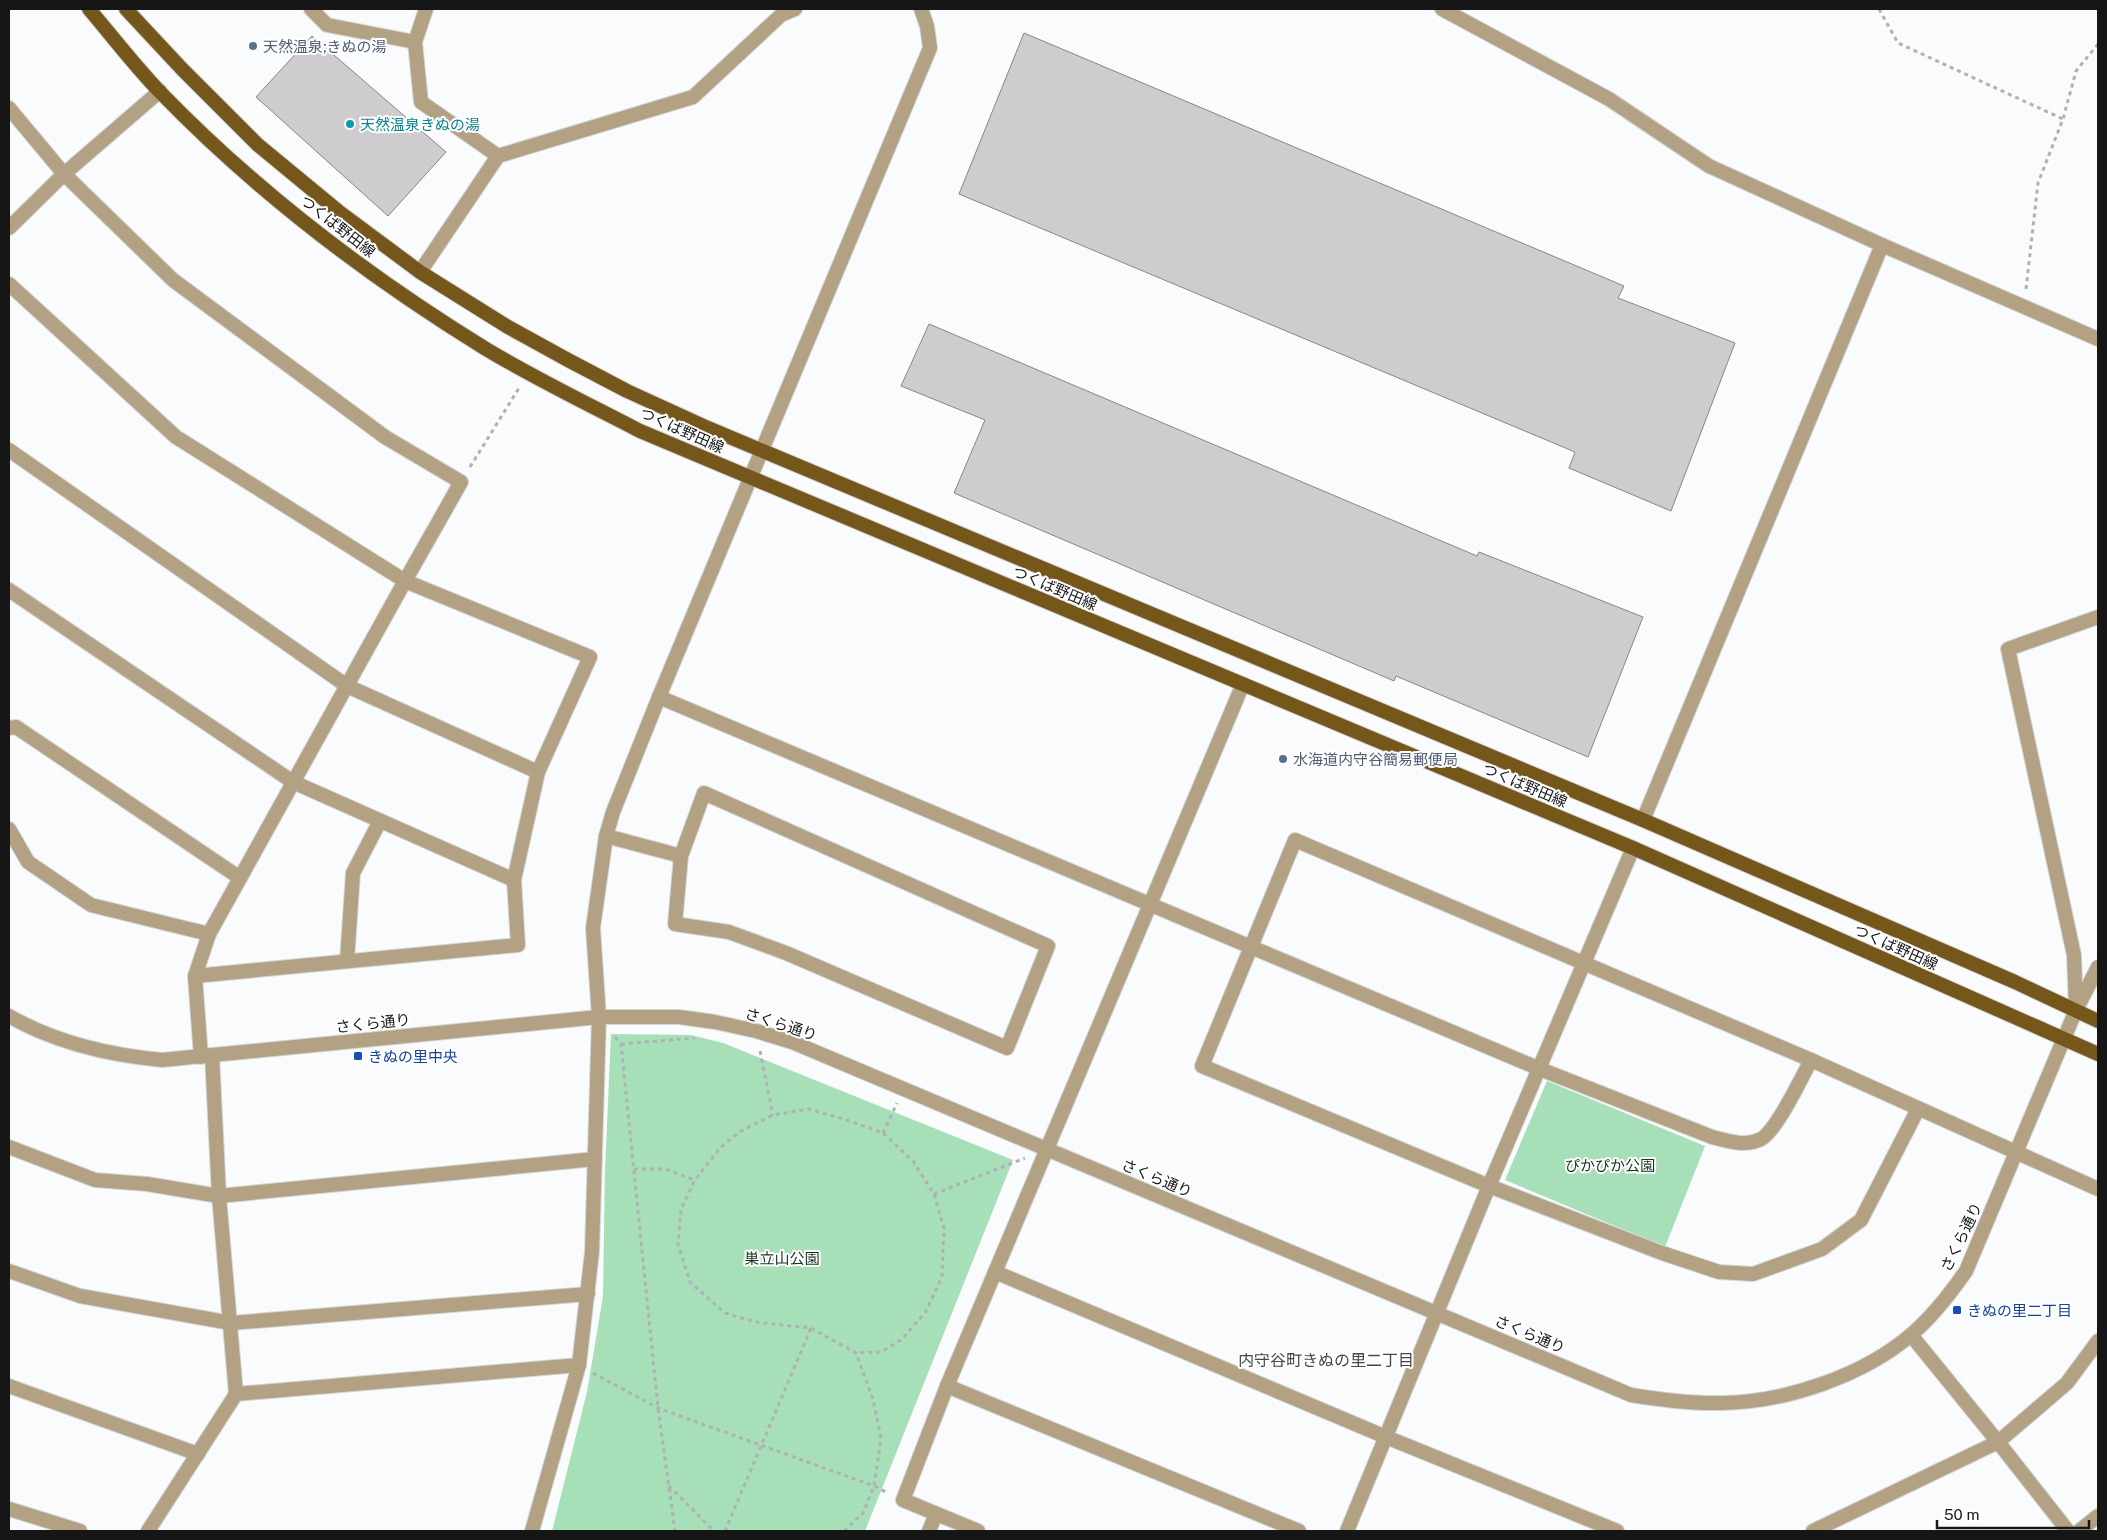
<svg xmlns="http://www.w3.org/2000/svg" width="2107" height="1540" font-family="'Public Sans','Noto Sans JP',sans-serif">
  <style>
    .green { fill: #a6dfb8 }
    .building { fill: #ceccce; stroke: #878688 }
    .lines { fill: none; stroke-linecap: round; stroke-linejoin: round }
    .minor-casing { stroke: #d5d6d8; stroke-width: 16 }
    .tertiary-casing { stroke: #d5d6d8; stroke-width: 16 }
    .primary-casing { stroke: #d5d6d8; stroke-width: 16 }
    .path { stroke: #afb1b2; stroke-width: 3; stroke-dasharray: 4 4; stroke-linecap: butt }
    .minor { stroke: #b3a184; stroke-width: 14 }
    .tertiary { stroke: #b3a184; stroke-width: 14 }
    .primary { stroke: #76571b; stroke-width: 14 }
    .service-dot { fill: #5c6f8a; stroke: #fff; stroke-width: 2 }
    .culture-dot { fill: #0f9aa8; stroke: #fff; stroke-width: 2 }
    .transit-dot { fill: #1a4fb4; stroke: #fff; stroke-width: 2 }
    .labels { text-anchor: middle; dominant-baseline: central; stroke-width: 4; stroke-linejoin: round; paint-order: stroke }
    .service-label { font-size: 15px; fill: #4e5e75; stroke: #fff; text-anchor: start }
    .culture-label { font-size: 15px; fill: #0d838f; stroke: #fff; text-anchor: start }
    .street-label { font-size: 15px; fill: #161617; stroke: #fff }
    .transit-label { font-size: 15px; fill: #164399; stroke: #fff; text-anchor: start }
    .park-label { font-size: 15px; fill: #13331f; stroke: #fff }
    .neighbourhood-label { font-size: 16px; fill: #444647; stroke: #fff }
  </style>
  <rect width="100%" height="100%" fill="#f9fbfd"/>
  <!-- green -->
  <g class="green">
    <polygon points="611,1034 691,1035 723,1043 1013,1160 865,1531 552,1531 587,1392 603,1296 605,1171"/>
    <polygon points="1547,1081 1705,1146 1665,1247 1505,1180"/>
  </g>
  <!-- building -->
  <g class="building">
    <polygon points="1024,33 1624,286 1618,298 1735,343 1671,511 1569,468 1575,452 959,194"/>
    <polygon points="312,36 446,152 388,216 256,97"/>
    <polygon points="929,324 1477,556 1479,552 1643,617 1588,757 1396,676 1394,681 954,493 985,420 901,386"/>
  </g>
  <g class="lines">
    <!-- minor casing -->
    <g class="minor-casing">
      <g id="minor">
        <polyline points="311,9 327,25 415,42 421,102 498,156"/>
        <polyline points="1442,9 1609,99 1709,166 1882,245 2098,339"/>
        <polyline points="415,42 426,9"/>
        <polyline points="9,108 64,174 173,280 385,437 461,482 405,581 590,657 538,772 514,880 518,945 195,976"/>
        <polyline points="9,228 64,174 160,91"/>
        <polyline points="420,272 498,156 693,97 781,15 795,9"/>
        <polyline points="9,284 176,437 405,581 209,934 195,976 201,1057"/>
        <polyline points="9,450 347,686 538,772"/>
        <polyline points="762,450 930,48 927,26 921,9"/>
        <polyline points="9,590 293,782 514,880"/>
        <path d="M 659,697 L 1540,1069 L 1712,1137 C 1727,1141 1746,1147 1761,1139 C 1777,1130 1802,1077 1811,1060"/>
        <polyline points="9,728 16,727 240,878"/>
        <polygon points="704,793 1048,946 1007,1048 786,953 729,932 675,924 681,856"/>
        <polyline points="9,829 28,862 91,905 209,934"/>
        <polyline points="606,836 681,856"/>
        <polyline points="347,961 353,873 380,821"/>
        <polyline points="2076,1010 2074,955 2008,649 2098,617"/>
        <polyline points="2076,1010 2098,967"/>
        <polyline points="212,1055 219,1196 236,1394"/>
        <polyline points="1918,1109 1861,1220 1822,1249 1753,1274 1719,1272 1662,1253 1489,1186 1202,1066 1295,840 1811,1060 2098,1189"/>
        <polyline points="9,1147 95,1180 147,1184 219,1196 595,1159"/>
        <polyline points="9,1271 80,1296 231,1323 588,1294"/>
        <polyline points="995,1272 1386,1437 1617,1531"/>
        <polyline points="1911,1335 1998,1442 2068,1531"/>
        <polyline points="9,1386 198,1454"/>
        <polyline points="947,1386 1299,1531"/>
        <polyline points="9,1509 80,1531"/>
        <polyline points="148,1531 236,1394 579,1365"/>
        <polyline points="532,1531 579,1365 592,1252 599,1017"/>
        <polyline points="929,1531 936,1514"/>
        <polyline points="978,1531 903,1500 947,1386 1243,684"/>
        <polyline points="1347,1531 1489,1186 1633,848"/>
        <polyline points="1813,1531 1998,1442 2067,1383 2098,1341"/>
        <polyline points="2079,1531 2098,1516"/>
      </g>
    </g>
    <!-- tertiary casing -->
    <g class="tertiary-casing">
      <g id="tertiary">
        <polyline points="1643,820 1882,245"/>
        <path d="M 9,1016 C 56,1043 108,1055 162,1060 L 599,1017 L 679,1017 L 715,1022 L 756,1031 L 792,1042 L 1631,1395 C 1662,1400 1691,1404 1722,1403 C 1786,1402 1863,1376 1912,1334 C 1933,1316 1950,1294 1966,1271 L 2076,1010"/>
        <polyline points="599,1017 593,928 606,836 613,812 659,697 762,450"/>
      </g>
    </g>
    <!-- primary casing -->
    <g class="primary-casing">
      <g id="primary">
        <path d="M 89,9 C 112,36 135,66 160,92 C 256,191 369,277 486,349 C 536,379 588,404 640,431 L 1633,848 L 2098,1054"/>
        <polyline points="126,9 182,69 258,145 338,211 420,272 508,327 568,360 627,391 708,428 1643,820 2015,982 2098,1021"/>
      </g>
    </g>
    <!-- path -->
    <g class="path">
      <polyline points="1879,9 1898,43 2063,119"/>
      <polyline points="2026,289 2038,183 2063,119 2076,71 2098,44"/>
      <polyline points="470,467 519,388"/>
      <polyline points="615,1037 621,1044 658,1408 675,1531"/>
      <polyline points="621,1044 695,1038"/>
      <polyline points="760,1051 773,1115"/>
      <polyline points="883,1133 897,1103"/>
      <polyline points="634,1169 665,1169 695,1180"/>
      <polyline points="934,1194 1025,1158"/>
      <polyline points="593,1373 658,1408 874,1486 888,1493"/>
      <polyline points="669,1486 714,1531"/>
      <polyline points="725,1531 811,1328"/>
      <polyline points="844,1531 863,1513 874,1486 881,1438 873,1399 856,1353 811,1328 755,1322 725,1313 690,1282 678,1244 681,1209 695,1180 720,1148 741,1131 773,1115 808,1109 844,1119 883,1133 913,1161 934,1194 944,1228 942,1277 925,1313 901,1340 881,1352 856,1353"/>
    </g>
    <!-- minor -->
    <use href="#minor" class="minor"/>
    <!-- tertiary -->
    <use href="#tertiary" class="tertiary"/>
    <!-- primary -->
    <use href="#primary" class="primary"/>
  </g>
  <!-- markers -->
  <g class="service-dot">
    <circle cx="253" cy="46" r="5"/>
    <circle cx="1283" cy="759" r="5"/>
  </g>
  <circle class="culture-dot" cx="350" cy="124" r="5"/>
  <g class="transit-dot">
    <rect x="353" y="1051" width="10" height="10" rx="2.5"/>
    <rect x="1952" y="1305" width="10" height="10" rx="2.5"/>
  </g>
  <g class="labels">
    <!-- service labels -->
    <g class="service-label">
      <text x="263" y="46">天然温泉;きぬの湯</text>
      <text x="1293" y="759">水海道内守谷簡易郵便局</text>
    </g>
    <!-- culture labels -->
    <g class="culture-label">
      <text x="360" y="124">天然温泉きぬの湯</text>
    </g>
    <!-- street labels -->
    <g class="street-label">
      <text transform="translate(338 226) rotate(38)">つくば野田線</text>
      <text transform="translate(682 430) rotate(24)">つくば野田線</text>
      <text transform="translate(1055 588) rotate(23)">つくば野田線</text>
      <text transform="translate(1525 785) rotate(23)">つくば野田線</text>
      <text transform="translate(1896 947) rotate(24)">つくば野田線</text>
      <text transform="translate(373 1023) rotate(-6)">さくら通り</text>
      <text transform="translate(781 1024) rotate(18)">さくら通り</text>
      <text transform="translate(1157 1178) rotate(23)">さくら通り</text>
      <text transform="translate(1961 1237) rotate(-64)">さくら通り</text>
      <text transform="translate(1530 1334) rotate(23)">さくら通り</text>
    </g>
    <!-- transit labels -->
    <g class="transit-label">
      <text x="368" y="1056">きぬの里中央</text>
      <text x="1967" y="1310">きぬの里二丁目</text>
    </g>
    <!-- park labels -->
    <g class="park-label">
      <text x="1610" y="1165">ぴかぴか公園</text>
      <text x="782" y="1258">巣立山公園</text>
    </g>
    <!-- neighbourhood labels -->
    <g class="neighbourhood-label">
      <text x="1326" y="1360">内守谷町きぬの里二丁目</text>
    </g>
  </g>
  <!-- border -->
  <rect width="2107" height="1540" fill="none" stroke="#161617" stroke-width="20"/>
  <!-- scale -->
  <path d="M1937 1520v8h152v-8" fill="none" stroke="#161617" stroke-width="2.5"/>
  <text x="1944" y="1520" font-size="15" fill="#161617" stroke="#ffffff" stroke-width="4" paint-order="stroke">50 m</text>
</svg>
